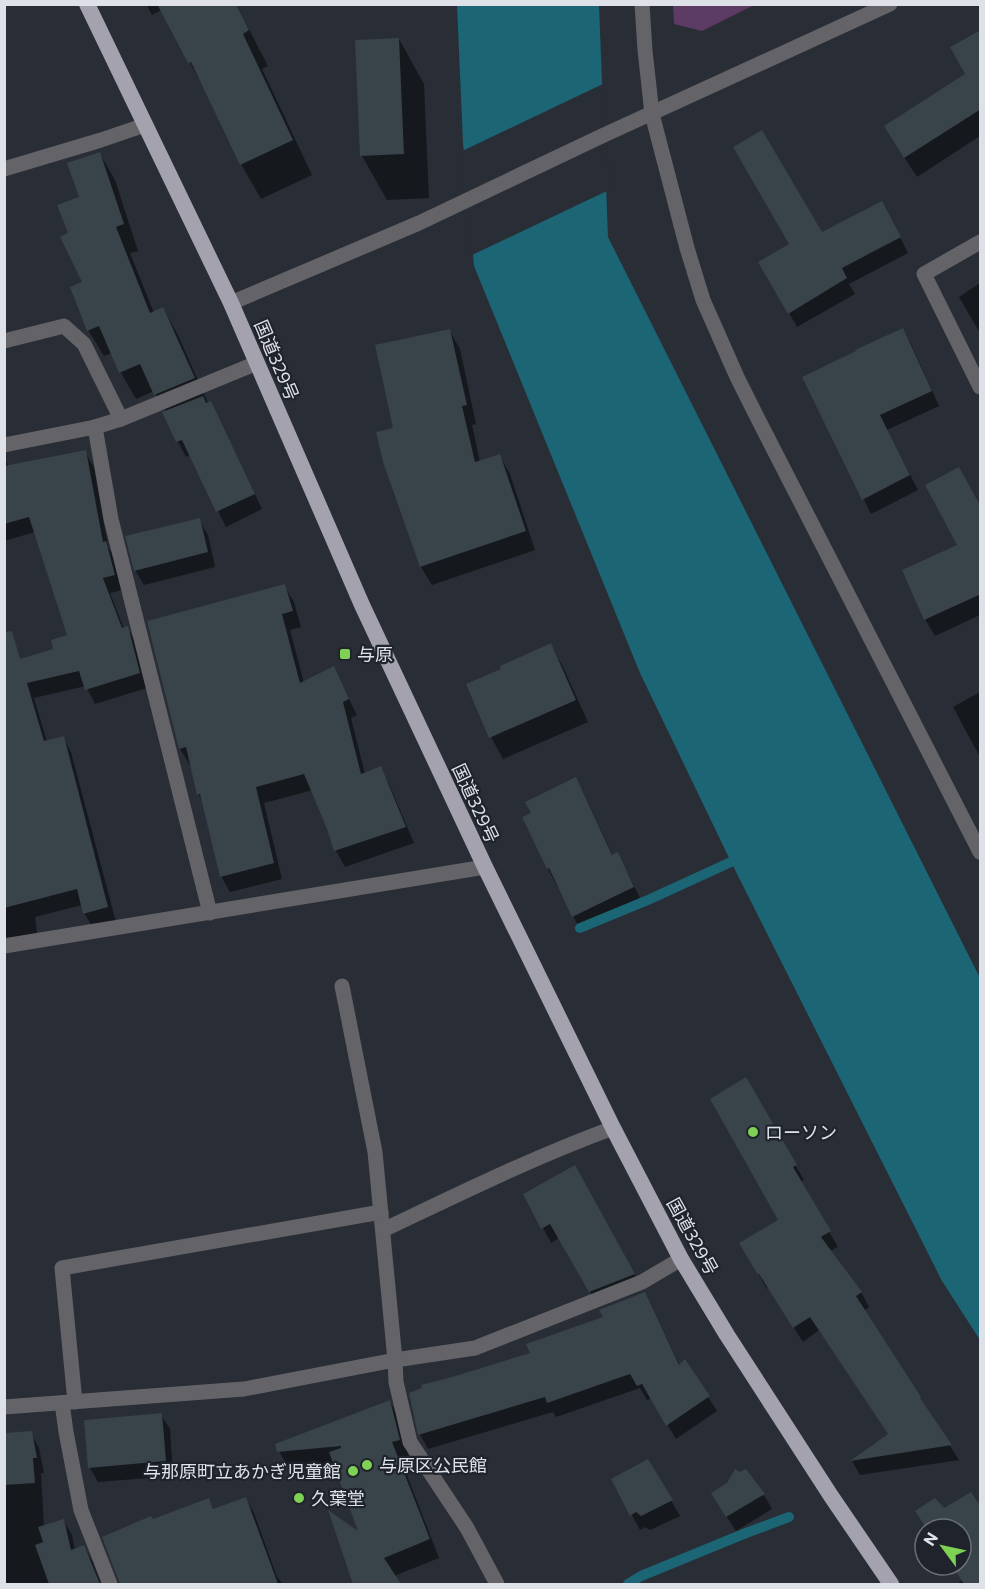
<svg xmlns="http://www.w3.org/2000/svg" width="985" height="1589" font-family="Commissioner,'Noto Sans JP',sans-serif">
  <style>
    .green { fill: #5c3c64 }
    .water { fill: #1b6575 }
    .pier { fill: #292d36 }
    .shadow { fill: #0007 }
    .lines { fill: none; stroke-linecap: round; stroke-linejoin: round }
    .stream { stroke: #1b6575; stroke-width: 10 }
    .building { fill: #39434a }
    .minor { stroke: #646368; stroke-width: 15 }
    .tertiary { stroke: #646368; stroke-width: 15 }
    .trunk { stroke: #a4a2ae; stroke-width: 16 }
    .poi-dot { fill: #7ed153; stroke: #1f232c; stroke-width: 2 }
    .labels { text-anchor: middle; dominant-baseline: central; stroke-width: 4.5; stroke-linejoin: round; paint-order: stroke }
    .street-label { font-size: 18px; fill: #dfe1e8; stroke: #1f232c }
    .poi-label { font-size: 18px; fill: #dfe1e8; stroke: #1f232c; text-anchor: start }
  </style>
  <rect width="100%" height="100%" fill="#292d36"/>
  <!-- green -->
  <polygon class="green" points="673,5 673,4 754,5 702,31 674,24"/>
  <!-- water -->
  <polygon class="water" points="457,5 599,5 608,237 980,978 980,1340 942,1281 731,862 640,673 474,266 463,143"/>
  <!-- pier -->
  <polygon class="pier" points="605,83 609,190 470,256 460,152"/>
  <!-- shadow -->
  <g class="shadow">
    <polygon points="146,4 236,4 268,66 262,69 312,175 261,199 241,164 209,97 161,10 152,15"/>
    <polygon points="980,32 980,136 917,177 897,146 967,75"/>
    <polygon points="399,39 424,84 429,198 387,200 362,156 357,41"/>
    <polygon points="100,154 115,180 138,251 130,253 154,313 163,309 178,335 208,403 218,417 262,509 226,527 190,455 186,457 178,442 164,413 166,412 154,391 136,399 121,373 112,353 104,356 88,330 85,283 70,234 81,198"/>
    <polygon points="890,217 908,253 849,284 855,294 797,327 760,262 821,234"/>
    <polygon points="980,283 980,333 959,297"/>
    <polygon points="449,330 460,349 476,424 472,425 480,462 499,455 510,474 535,550 432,585 421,567 385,461 395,429"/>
    <polygon points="903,330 911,344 939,406 887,430 918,490 871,514 804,378"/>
    <polygon points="85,452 94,467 108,547 114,557 122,590 110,593 124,629 127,628 136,642 147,688 95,704 86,686 34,698 47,742 63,737 71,752 116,922 93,928 84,913 82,905 35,917 37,933 4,940 4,665 55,650 69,636 35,532 4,541 4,458 9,467"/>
    <polygon points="980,508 980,615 935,636 925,619 959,546"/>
    <polygon points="199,520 208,535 215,567 144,585 135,570"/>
    <polygon points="284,586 294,602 301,627 290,630 304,683 333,668 357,715 351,718 365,774 380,768 389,784 414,843 345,867 336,851 328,828 313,790 264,803 282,879 230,892 221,876 203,802 198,794 191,765 190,765 180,749 148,622"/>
    <polygon points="551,645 563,667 588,722 503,759 491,737 468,685 503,670"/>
    <polygon points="980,692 980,757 953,707"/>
    <polygon points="576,779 584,794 613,856 618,854 642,902 581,931 548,869 524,818 533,814"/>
    <polygon points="745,1079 804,1180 800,1182 838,1247 830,1251 861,1292 869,1307 864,1311 959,1460 860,1475 852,1461 889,1435 819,1330 803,1342 768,1288 767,1289 741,1244 780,1221"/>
    <polygon points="575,1167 643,1289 599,1307 559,1238 551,1243 525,1194"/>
    <polygon points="652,1308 680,1366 685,1361 717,1411 676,1439 652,1398 647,1400 640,1388 556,1417 553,1412 428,1449 420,1434 531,1354"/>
    <polygon points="390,1402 400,1420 409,1458 401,1460 439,1558 394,1576 399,1584 355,1584 331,1514 361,1535 335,1465 289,1469 279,1451"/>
    <polygon points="161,1415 170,1429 173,1476 98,1482 90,1468"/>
    <polygon points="31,1433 39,1448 44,1473 41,1473 44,1527 64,1521 72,1535 75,1550 83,1546 92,1561 101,1584 4,1584 4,1434"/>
    <polygon points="648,1461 680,1516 650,1530 645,1527 640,1530 613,1480"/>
    <polygon points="764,1495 772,1509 736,1531 721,1508"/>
    <polygon points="246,1499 254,1513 277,1577 283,1584 120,1584 121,1581 152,1521 208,1500 214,1510"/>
    <polygon points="943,1510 980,1510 980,1584 957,1584 962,1581 951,1565 961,1565 961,1529"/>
  </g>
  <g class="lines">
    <!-- stream -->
    <g class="stream">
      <polyline points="580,928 648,900 731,862"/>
      <polyline points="628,1584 641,1576 746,1533 789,1517"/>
    </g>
  </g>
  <!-- building -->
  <g class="building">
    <polygon points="157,4 236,4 249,30 243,34 293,140 240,165 191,62 188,63"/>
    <polygon points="981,30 981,109 904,158 884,126 965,74 950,47"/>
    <polygon points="399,38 404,154 360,156 355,40"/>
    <polygon points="762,130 822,232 882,201 901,237 842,268 847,278 788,314 758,262 789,244 733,147"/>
    <polygon points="100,152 124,224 116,227 150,313 163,307 195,378 154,395 140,364 119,373 99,326 87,331 70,287 82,282 60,237 68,233 57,205 79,197 67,163"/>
    <polygon points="903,328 932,391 880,415 910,475 862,500 802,377 856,351 855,350"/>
    <polygon points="450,329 467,405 462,406 475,462 500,454 526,531 420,567 383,462 376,432 393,428 375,345"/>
    <polygon points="203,396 206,403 211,401 255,494 216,512 182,440 176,442 162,412"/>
    <polygon points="86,450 103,542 106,541 115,575 103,578 122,628 128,626 140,673 85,690 79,671 27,683 44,741 64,736 108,907 83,914 77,889 4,908 4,632 12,631 20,659 53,649 51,640 67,635 29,517 4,524 4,466"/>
    <polygon points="959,467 981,507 981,594 924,620 902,570 957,545 925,485"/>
    <polygon points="200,518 208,552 134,571 125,536"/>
    <polygon points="285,584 293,611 282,614 300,683 334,666 349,699 343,702 361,774 381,766 406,827 334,851 327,829 304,774 256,787 274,863 220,877 200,794 197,795 186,747 179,749 147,621"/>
    <polygon points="551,643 576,700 489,738 466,684 501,669 500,666"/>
    <polygon points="576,777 612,855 618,852 634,887 572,917 549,868 547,869 522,817 531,813 525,802"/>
    <polygon points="746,1077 797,1165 793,1167 831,1231 821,1237 862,1292 856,1296 921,1397 920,1398 952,1445 850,1461 888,1434 810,1317 793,1328 759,1274 758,1275 739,1243 778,1220 710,1099"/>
    <polygon points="575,1165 635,1274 589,1292 550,1224 541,1229 523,1194"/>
    <polygon points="645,1292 679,1365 685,1359 710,1396 666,1426 642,1384 637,1386 630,1374 547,1403 545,1397 418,1435 409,1393 422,1388 421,1385 452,1377 530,1353 526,1344 603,1317 599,1310"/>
    <polygon points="390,1400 400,1440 392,1442 430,1539 384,1558 401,1584 353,1584 328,1510 358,1531 329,1452 341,1448 341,1446 277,1452 275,1444"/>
    <polygon points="162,1413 166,1461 88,1468 84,1420"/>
    <polygon points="32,1431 37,1458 33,1458 35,1483 4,1485 4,1433"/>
    <polygon points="648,1459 673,1500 641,1516 636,1512 630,1516 611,1479"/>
    <polygon points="735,1469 740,1472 746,1469 765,1494 726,1517 711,1493 727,1483"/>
    <polygon points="971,1492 981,1507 981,1584 964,1584 951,1565 961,1565 961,1529 927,1529 915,1511 935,1498 944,1508"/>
    <polygon points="246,1497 278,1584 120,1584 102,1537 151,1516 153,1519 209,1498 213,1509"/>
    <polygon points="64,1519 71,1550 84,1545 100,1584 49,1584 35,1545 43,1542 38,1527"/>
  </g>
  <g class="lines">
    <!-- minor -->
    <g class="minor">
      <polyline points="4,169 101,140 145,125"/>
      <polyline points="4,341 64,326 84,344 121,419"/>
      <polyline points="95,427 111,519 210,913"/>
      <polyline points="4,445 95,427 121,419 257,363"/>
      <polyline points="4,946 485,867"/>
      <polyline points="342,986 375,1152 395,1360 475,1348 642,1282 681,1259"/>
      <path d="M 383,1230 C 459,1194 534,1157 613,1128"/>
      <polyline points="75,1402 62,1268 381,1212"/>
      <polyline points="62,1403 66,1432 81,1510 110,1584"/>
      <polyline points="4,1407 244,1389 395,1360 396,1382 410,1442 467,1528 497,1584"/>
    </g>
    <!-- tertiary -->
    <g class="tertiary">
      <polyline points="642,4 645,50 652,114 687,248 703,300 737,377 756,415 980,852"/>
      <polyline points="980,242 924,274 980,387"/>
      <polyline points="231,303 419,223 604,135 890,4"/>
    </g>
    <!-- trunk -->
    <polyline class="trunk" points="87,4 231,303 362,605 485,867 613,1128 681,1259 727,1335 831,1496 891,1584"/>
  </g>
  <!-- markers -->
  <g class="poi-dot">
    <rect x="339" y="648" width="12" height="12" rx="3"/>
    <circle cx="753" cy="1132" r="6"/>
    <circle cx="367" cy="1465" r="6"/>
    <circle cx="353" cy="1471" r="6"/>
    <circle cx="299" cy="1498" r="6"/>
  </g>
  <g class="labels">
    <!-- street labels -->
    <g class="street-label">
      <text transform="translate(277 360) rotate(67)">国道329号</text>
      <text transform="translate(476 803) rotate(65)">国道329号</text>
      <text transform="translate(693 1236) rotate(61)">国道329号</text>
    </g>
    <!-- poi labels -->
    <g class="poi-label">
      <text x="357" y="654">与原</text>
      <text x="765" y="1132">ローソン</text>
      <text x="379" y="1465">与原区公民館</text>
      <text x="341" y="1471" text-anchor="end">与那原町立あかぎ児童館</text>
      <text x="311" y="1498">久葉堂</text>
    </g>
  </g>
  <!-- border -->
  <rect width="985" height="1589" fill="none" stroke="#dfe1e8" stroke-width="12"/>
  <!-- north arrow -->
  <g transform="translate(943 1547) rotate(303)"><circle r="28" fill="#1f232c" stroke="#6c6f77" stroke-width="1.5"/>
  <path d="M0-4.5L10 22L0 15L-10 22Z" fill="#7ed153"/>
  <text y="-9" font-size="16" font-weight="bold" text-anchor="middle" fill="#dfe1e8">N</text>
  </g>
</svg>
